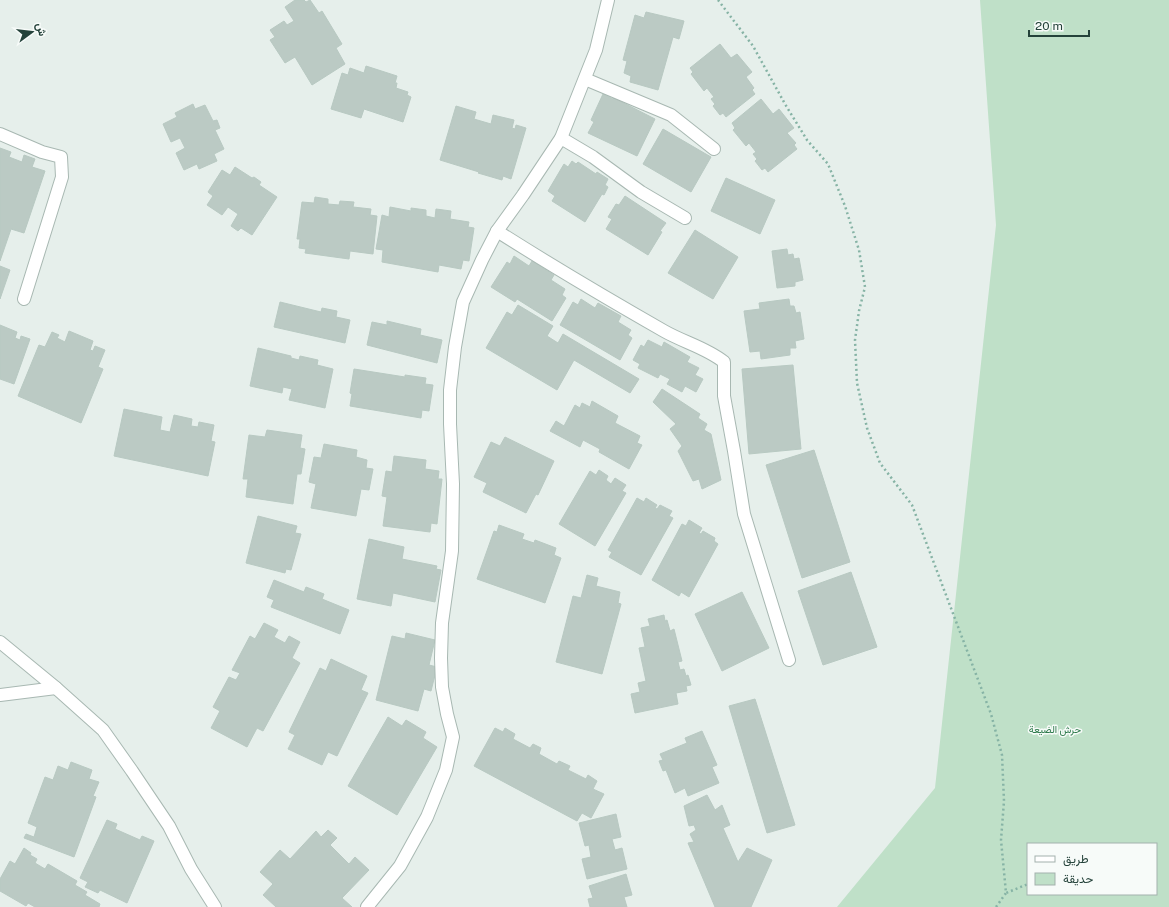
<svg xmlns="http://www.w3.org/2000/svg" width="1169" height="907" font-family="'Public Sans',Vazirmatn,sans-serif">
  <style>
    .green { fill: #bfe0c8; fill-rule: evenodd }
    .building { fill: #bbcac4; stroke: #b8c9c2 }
    .lines { fill: none; stroke-linecap: round; stroke-linejoin: round }
    .minor-casing { stroke: #a8b8b2; stroke-width: 14 }
    .tertiary-casing { stroke: #a8b8b2; stroke-width: 14 }
    .path { stroke: #86b3a5; stroke-width: 2.5; stroke-dasharray: 2 3; stroke-linecap: butt }
    .minor { stroke: #fff; stroke-width: 12 }
    .tertiary { stroke: #fff; stroke-width: 12 }
    .labels { text-anchor: middle; dominant-baseline: central; stroke-width: 3; stroke-linejoin: round; paint-order: stroke }
    .park-label { font-size: 10px; fill: #2d7a4b; stroke: #f7fbf9 }
  </style>
  <rect width="100%" height="100%" fill="#e6efeb"/>
  <!-- green -->
  <path class="green" d="M 980,0 L 1169,0 L 1169,907 L 837,907 L 935,788 L 996,225 ZM 1028,844 L 1156,844 L 1156,894 L 1028,894 Z"/>
  <!-- building -->
  <g class="building">
    <polygon points="295,0 304,0 306,2 310,0 319,13 322,11 342,44 336,48 345,64 312,85 295,57 285,63 270,40 275,37 270,30 284,21 287,25 294,21 285,7"/>
    <polygon points="646,12 684,21 679,39 673,37 658,90 630,82 631,76 624,73 627,61 623,60 635,15 644,18"/>
    <polygon points="720,44 731,58 737,54 752,72 746,77 754,88 752,90 755,94 726,117 723,113 720,115 713,106 715,104 711,99 714,97 707,88 704,91 691,74 693,72 690,68"/>
    <polygon points="366,66 397,76 395,83 397,83 396,88 408,92 407,95 411,97 403,122 364,109 361,118 331,109 342,73 348,75 350,68 364,73"/>
    <polygon points="603,94 613,99 614,98 655,119 637,156 588,133 594,122 591,120"/>
    <polygon points="761,99 773,114 779,109 794,128 787,133 796,143 794,145 797,149 768,172 765,168 762,170 755,161 757,159 753,154 756,152 749,143 746,146 733,130 735,128 732,123"/>
    <polygon points="193,104 195,109 205,105 213,121 217,120 220,128 215,130 224,149 214,154 217,161 199,169 197,164 184,170 176,153 185,148 180,138 171,142 163,124 177,117 175,113"/>
    <polygon points="456,106 476,112 474,119 491,124 493,115 514,120 512,128 515,129 516,125 526,128 511,179 503,176 502,180 478,173 479,172 440,160"/>
    <polygon points="663,129 711,157 691,192 643,164"/>
    <polygon points="0,148 11,152 9,157 22,162 24,155 35,159 32,167 45,171 24,233 11,229 0,261"/>
    <polygon points="572,161 576,164 578,162 596,174 597,172 608,179 605,185 608,187 604,195 602,194 585,222 552,201 555,196 548,191 564,164 568,167"/>
    <polygon points="235,167 252,178 254,177 261,182 259,185 277,197 252,235 241,228 238,231 231,226 238,214 228,207 222,215 207,205 213,196 208,192 222,170 230,175"/>
    <polygon points="726,178 775,200 760,234 711,211"/>
    <polygon points="625,196 666,223 660,231 662,232 648,255 606,229 612,219 608,217 616,204 619,205"/>
    <polygon points="315,197 328,199 328,204 339,205 340,201 354,202 353,207 371,209 370,215 377,216 373,254 350,251 349,259 305,253 306,249 299,248 300,239 297,239 302,202 314,203"/>
    <polygon points="390,207 411,211 411,208 426,210 426,216 435,218 436,209 451,211 450,219 469,222 468,227 474,228 469,261 463,260 461,269 439,265 438,272 382,262 383,250 376,249 382,215 389,217"/>
    <polygon points="695,230 738,257 713,299 668,273"/>
    <polygon points="787,249 788,255 793,254 794,259 799,258 803,280 795,282 795,286 777,288 772,251"/>
    <polygon points="514,256 529,266 532,261 554,275 551,280 565,289 562,295 566,298 552,321 517,299 515,302 491,287 507,262 510,264"/>
    <polygon points="0,266 10,270 0,299"/>
    <polygon points="581,299 595,308 598,303 621,316 618,322 631,330 628,335 632,338 620,360 560,325 573,302 578,305"/>
    <polygon points="789,299 790,306 794,306 796,313 800,312 804,339 795,341 796,348 790,348 790,355 761,359 760,351 750,352 744,311 760,309 759,303"/>
    <polygon points="280,302 321,312 322,308 337,311 336,317 350,320 345,343 274,327"/>
    <polygon points="518,305 553,326 547,336 558,343 563,334 639,379 630,393 574,360 557,390 486,348 507,312 512,315"/>
    <polygon points="387,321 421,329 420,335 442,340 437,363 367,345 372,322 387,325"/>
    <polygon points="0,325 17,332 15,338 20,340 21,336 30,339 14,384 0,379"/>
    <polygon points="69,331 93,341 90,350 93,351 95,346 105,350 98,367 103,369 81,423 18,396 39,345 45,347 52,332 59,335 57,338 65,342"/>
    <polygon points="648,340 662,347 664,342 690,357 687,362 699,368 695,375 703,379 696,392 685,386 682,392 667,384 670,379 660,374 658,378 638,368 640,364 633,360 641,345 644,347"/>
    <polygon points="258,348 291,356 291,358 299,360 300,356 318,360 317,365 333,369 325,408 289,400 292,389 283,387 282,393 250,386"/>
    <polygon points="793,365 801,449 749,454 742,369"/>
    <polygon points="354,369 405,377 405,375 426,378 425,384 433,385 429,411 422,410 421,418 350,406 352,394 350,393"/>
    <polygon points="662,389 700,414 698,418 707,424 704,430 711,434 721,480 702,489 699,479 693,481 678,451 682,446 670,429 676,424 653,402"/>
    <polygon points="592,401 618,416 615,423 640,436 637,443 642,445 629,469 599,452 600,449 583,440 580,447 550,431 556,421 564,426 575,405 580,408 582,403 590,407"/>
    <polygon points="124,409 162,417 160,430 170,432 174,415 192,419 191,426 198,427 199,422 214,425 211,441 215,442 208,476 114,456"/>
    <polygon points="267,430 302,435 300,448 305,449 301,474 297,474 293,504 246,497 248,479 243,479 249,435 265,437"/>
    <polygon points="505,437 554,461 538,495 536,494 526,513 483,492 487,483 474,477 491,442 500,446"/>
    <polygon points="324,444 357,450 356,457 367,460 366,468 373,469 369,490 361,489 356,516 311,508 316,484 309,482 314,457 321,458"/>
    <polygon points="814,450 850,562 802,578 766,465"/>
    <polygon points="394,456 426,460 425,469 439,471 438,479 442,479 437,524 431,523 430,532 383,526 387,497 382,496 386,471 392,472"/>
    <polygon points="599,470 608,476 606,480 611,484 615,478 626,485 622,491 626,493 595,546 559,524 590,471 596,475"/>
    <polygon points="637,498 644,502 646,498 657,505 655,508 657,509 660,505 672,511 669,516 673,518 641,575 609,557 612,552 608,550"/>
    <polygon points="258,516 297,526 295,533 301,534 291,570 286,569 285,573 246,563"/>
    <polygon points="689,520 702,528 699,533 701,534 703,531 715,538 714,541 718,544 689,597 681,592 679,596 652,580 682,524 686,526"/>
    <polygon points="499,525 524,534 522,539 534,543 535,540 556,548 554,555 561,558 545,603 477,579 494,531 497,532"/>
    <polygon points="369,539 404,547 402,559 437,566 436,569 441,570 435,602 393,593 391,606 357,599"/>
    <polygon points="851,572 877,647 823,665 798,591"/>
    <polygon points="587,575 598,578 596,586 620,592 618,603 621,604 602,674 556,662 573,596 581,598"/>
    <polygon points="274,580 304,592 306,587 324,594 322,599 349,610 340,634 271,607 274,600 267,597"/>
    <polygon points="742,592 769,648 722,671 695,614"/>
    <polygon points="664,615 665,621 667,620 670,631 674,629 682,661 678,662 680,670 684,669 686,676 688,675 691,685 686,686 687,691 676,693 678,704 635,713 631,694 640,692 638,683 646,681 639,648 645,647 641,628 650,626 648,619"/>
    <polygon points="264,623 278,630 274,637 285,643 289,636 300,642 292,658 300,663 263,731 257,728 247,747 211,728 220,711 213,707 229,677 236,680 240,673 232,670 250,636 255,639"/>
    <polygon points="406,633 435,640 429,665 437,667 431,691 424,689 418,711 376,700 392,636 405,639"/>
    <polygon points="331,659 367,676 361,690 368,693 337,756 328,752 322,765 288,749 295,735 289,732 320,668 326,671"/>
    <polygon points="755,699 795,825 767,833 729,706"/>
    <polygon points="388,717 402,726 406,720 426,732 423,738 437,747 397,815 348,786"/>
    <polygon points="495,728 503,732 505,728 515,734 513,739 530,748 533,744 541,748 539,754 557,764 559,761 570,766 568,770 586,779 588,775 597,781 593,789 604,794 591,818 582,813 577,821 474,766"/>
    <polygon points="702,731 717,765 712,767 719,783 688,796 685,788 675,793 666,770 663,771 659,761 663,760 660,754 687,743 685,738"/>
    <polygon points="71,762 92,770 89,779 99,782 93,796 96,797 74,857 24,838 26,834 34,837 37,827 28,823 45,777 53,780 58,766 68,770"/>
    <polygon points="707,795 715,810 722,805 730,825 723,828 738,862 747,848 772,860 751,907 715,907 688,843 694,842 690,834 696,830 694,825 689,826 684,806"/>
    <polygon points="616,814 621,837 612,839 615,850 622,848 627,869 587,879 582,859 591,857 589,845 585,846 579,823"/>
    <polygon points="107,820 117,824 115,829 140,840 142,836 154,841 127,903 100,890 98,893 85,887 88,882 80,878"/>
    <polygon points="328,830 337,838 330,845 349,864 355,857 369,870 342,898 352,907 276,907 263,895 273,884 260,872 280,850 290,859 316,831 321,837"/>
    <polygon points="24,848 31,853 30,855 37,859 35,863 45,869 48,864 77,881 75,885 87,892 85,895 100,904 99,907 35,907 28,903 26,906 0,891 0,879 10,861 15,864"/>
    <polygon points="626,874 632,895 624,897 627,907 590,907 588,899 593,898 589,886"/>
  </g>
  <g class="lines">
    <!-- minor casing -->
    <g class="minor-casing">
      <g id="minor">
        <polyline points="585,79 671,115 714,149"/>
        <polyline points="0,134 42,152 61,157 62,177 24,299"/>
        <polyline points="561,138 593,157 641,192 685,218"/>
        <path d="M 497,231 C 552,266 608,299 664,331 C 683,342 707,348 724,362 L 724,396 L 734,451 L 744,514 L 789,660"/>
        <polyline points="0,695 56,688"/>
        <polyline points="367,907 400,866 427,817 446,770 453,737 447,714 442,687 441,658 442,623 452,551 453,484 450,424 450,390 455,347 463,302 482,260 497,231 523,195 561,138 596,50 608,0"/>
      </g>
    </g>
    <!-- tertiary casing -->
    <g class="tertiary-casing">
      <polyline id="tertiary" points="0,642 56,688 103,730 132,771 169,826 191,869 215,907"/>
    </g>
    <!-- path -->
    <g class="path">
      <polyline points="718,0 753,46 785,104 807,140 828,164 845,206 859,250 865,287 859,311 855,340 857,383 867,428 880,463 912,505 991,714 1002,755 1004,801 1001,840 1006,893 1028,884"/>
      <polyline points="996,907 1006,893"/>
    </g>
    <!-- minor -->
    <use href="#minor" class="minor"/>
    <!-- tertiary -->
    <use href="#tertiary" class="tertiary"/>
  </g>
  <g class="labels">
    <!-- park labels -->
    <g class="park-label">
      <text x="1055" y="729">حرش الضيعة</text>
    </g>
  </g>
  <!-- legend -->
  <rect x="1027" y="843" width="130" height="52" fill="#f7fbf9" stroke="#a3b1ad"/>
  <rect x="1035" y="856" width="20" height="6" fill="#ffffff" stroke="#a3b1ad"/>
  <text x="1063" y="863" font-size="12" fill="#24423a">طريق</text>
  <rect x="1035" y="873" width="20" height="12" fill="#bfe0c8" stroke="#a3b1ad"/>
  <text x="1063" y="883" font-size="12" fill="#24423a">حديقة</text>
  <!-- north arrow -->
  <g transform="translate(32 32) rotate(75)" stroke="#f7fbf9" stroke-width="3" paint-order="stroke">
  <path d="M0-3L7 15L0 10L-7 15Z" fill="#24423a"/>
  <text y="-6" font-size="11" font-weight="bold" text-anchor="middle" fill="#24423a">ش</text>
  </g>
  <!-- scale -->
  <path d="M1029 30v6h60v-6" fill="none" stroke="#24423a" stroke-width="2"/>
  <text x="1035" y="30" font-size="12" fill="#24423a" stroke="#f7fbf9" stroke-width="3" paint-order="stroke">20 m</text>
</svg>
